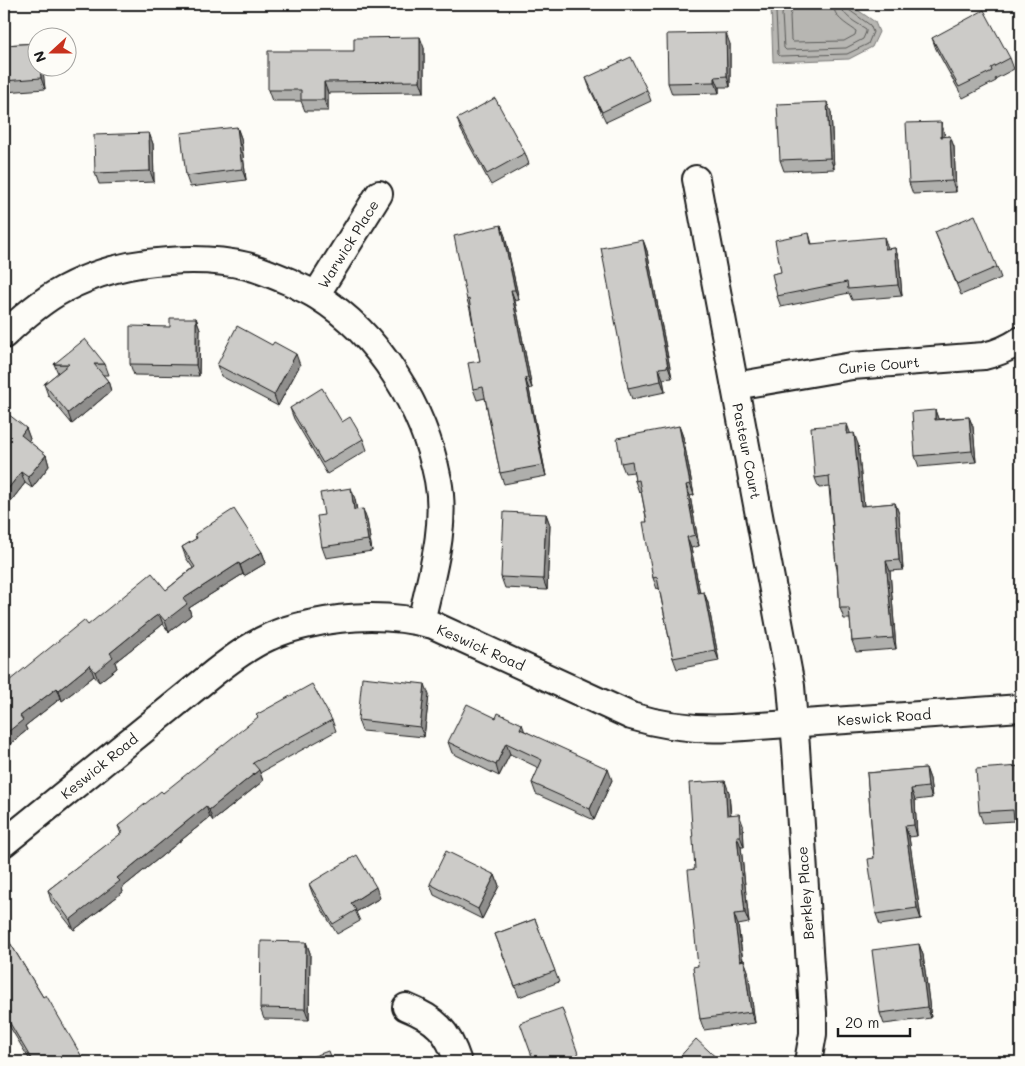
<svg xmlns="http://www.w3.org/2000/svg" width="1025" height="1066" font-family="Mali,sans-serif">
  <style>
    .water { fill: #b7b6b2; stroke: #797876 }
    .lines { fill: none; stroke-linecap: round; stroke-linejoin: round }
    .shore { stroke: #5a5a58; stroke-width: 1 }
    .minor-casing { stroke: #1c1c1c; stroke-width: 30 }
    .minor { stroke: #fdfcf7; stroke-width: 26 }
    .wall { fill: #afafac; stroke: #1c1c1c }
    .shaded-wall { fill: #8f8e8c; stroke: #1c1c1c }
    .building { fill: #cccbc8; stroke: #1c1c1c }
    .labels { text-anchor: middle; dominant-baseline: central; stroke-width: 4; stroke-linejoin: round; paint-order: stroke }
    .street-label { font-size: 14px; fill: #1c1c1c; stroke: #fdfcf7 }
  </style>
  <rect width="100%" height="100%" fill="#fdfcf7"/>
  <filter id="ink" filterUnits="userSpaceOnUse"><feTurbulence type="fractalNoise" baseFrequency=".02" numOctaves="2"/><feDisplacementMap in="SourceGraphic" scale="10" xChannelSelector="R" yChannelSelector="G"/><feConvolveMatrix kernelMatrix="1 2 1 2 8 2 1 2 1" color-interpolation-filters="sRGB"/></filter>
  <g filter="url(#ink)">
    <!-- water -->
    <polygon class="water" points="849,4 875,22 879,32 872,47 849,59 773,62 771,6"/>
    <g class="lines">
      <!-- shore -->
      <g class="shore">
        <polyline points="779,4 779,7 776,12 778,54 780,56 847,54 868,44 873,32 870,25 849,10 847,4"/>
        <path d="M 785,4 L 785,9 L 782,14 L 784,48 L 786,50 L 846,48 L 863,39 L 866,32 L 866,29 C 856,22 842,17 841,4"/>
        <path d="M 793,4 L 792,9 L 790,16 L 791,40 L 793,42 L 844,41 L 855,35 L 856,31 C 845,23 834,18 833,4"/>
      </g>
      <!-- minor casing -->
      <g class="minor-casing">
        <g id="minor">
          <polyline points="696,179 791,686 796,747 813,1013 813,1034 808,1062"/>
          <polyline points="316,295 379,194"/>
          <path d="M 4,335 C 22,318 41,301 64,289 C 96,272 132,263 168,261 C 194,259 222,260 247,266 C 262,270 276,276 290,282 C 299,287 308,290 317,296 C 380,335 424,408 438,480 C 447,527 431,576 421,622"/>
          <path d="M 735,386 L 852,366 L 984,356 C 998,353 1009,348 1021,340"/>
          <path d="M 4,843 L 215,672 C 232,659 249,646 269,637 C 281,631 295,627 309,624 C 350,615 392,614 433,625 L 631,716 C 664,726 697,730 731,728 L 1021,708"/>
          <path d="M 406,1007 C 436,1019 448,1031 458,1062"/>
        </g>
      </g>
      <!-- minor -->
      <use href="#minor" class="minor"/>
    </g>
    <!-- wall -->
    <g class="wall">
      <polygon points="932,38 1010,58 1014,69 995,79 996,81 963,98 936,49"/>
      <polygon points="38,43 45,89 5,92 4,88 4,45"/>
      <polygon points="730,44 730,87 719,87 719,93 672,94 668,83"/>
      <polygon points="424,48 424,92 328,93 328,111 305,111 301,101 272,101 268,90 354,51"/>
      <polygon points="586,78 647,90 651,101 606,122 590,89"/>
      <polygon points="831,112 834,169 784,171 780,160"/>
      <polygon points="457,119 525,153 529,164 491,185 461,130"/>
      <polygon points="941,122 944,132 945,137 950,136 954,147 956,192 913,194 909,183"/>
      <polygon points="237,127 241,138 246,180 190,187 186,176"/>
      <polygon points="149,133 153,144 154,182 99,184 95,173"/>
      <polygon points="935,232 997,267 1001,278 961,295"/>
      <polygon points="809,233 812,244 888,249 895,248 899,259 902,296 852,300 849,293 781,307 777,296 781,272"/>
      <polygon points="505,236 519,300 515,301 532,388 529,389 546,476 504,484 500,473 485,398 477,400 473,389 480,361 470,309 467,300"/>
      <polygon points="643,240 647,251 672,378 663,379 665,392 632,399 628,388"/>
      <polygon points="196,318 200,329 199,376 134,375 130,364 170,327"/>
      <polygon points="54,364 105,364 109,375 103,375 108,381 111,391 72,424 48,395 44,384 58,373"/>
      <polygon points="217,365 300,365 278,406 221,376"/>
      <polygon points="290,408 342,422 363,439 367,450 327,474 294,419"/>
      <polygon points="935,410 938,419 969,417 973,427 976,462 919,467 915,456"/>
      <polygon points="679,426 683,437 694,495 690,496 699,546 691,548 700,593 704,592 708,603 719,661 677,669 673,658 659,588 657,589 653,578 647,522 641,491 639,492 635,481 634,472 625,473 621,463"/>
      <polygon points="26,428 30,439 28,441 46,455 49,466 32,488 25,483 4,510"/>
      <polygon points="850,433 858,444 864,506 895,503 899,514 903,570 890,571 896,649 856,652 852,641 850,619 844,619 840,608 837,569 836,565 829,487 819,488 815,478"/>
      <polygon points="355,499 357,510 367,520 372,551 326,558 322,547 324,515"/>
      <polygon points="546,514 550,525 547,590 505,588 501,577"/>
      <polygon points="195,534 262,552 266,563 244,576 243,574 189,608 191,615 169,632 163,624 157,629 115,662 117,668 99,682 94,676 62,701 61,698 25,726 27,730 4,749 4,685 88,625 166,590 193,568 186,558 182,547 196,539"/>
      <polygon points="429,695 424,737 362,731 358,720"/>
      <polygon points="496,718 525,731 612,780 594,820 536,794 532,783 539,768 510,754 499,776 452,753 448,742"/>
      <polygon points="332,720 336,731 260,773 263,781 213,821 210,817 122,888 123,892 74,930 51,901 48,890 121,834 118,826 163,793"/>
      <polygon points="1021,766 1021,830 1018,830 1014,821 983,823 979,812"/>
      <polygon points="926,768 930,779 932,798 915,800 917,836 909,837 921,919 880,925 876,914 874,858 867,773"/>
      <polygon points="729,792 731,815 743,825 744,847 741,847 749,923 738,925 743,960 744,960 748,971 755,1023 704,1030 700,1019 695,869"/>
      <polygon points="495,875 499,886 482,919 434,895 430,884"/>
      <polygon points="309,884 380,898 356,912 360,921 337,934 313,895"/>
      <polygon points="535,919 559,982 519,997 495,934"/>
      <polygon points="4,933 43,997 85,1062 31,1062 4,1017"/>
      <polygon points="306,942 310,953 309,1020 264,1019 260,1008"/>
      <polygon points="919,944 923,955 931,1018 884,1024 880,1013"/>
    </g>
    <!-- shaded-wall -->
    <g class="shaded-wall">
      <polygon points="726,33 730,44 730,87 727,76"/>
      <polygon points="420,37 424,48 424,92 420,81"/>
      <polygon points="40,68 43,68 45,89 41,78"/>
      <polygon points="715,77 719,87 719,93 715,82"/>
      <polygon points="324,82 328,93 328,111 324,100"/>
      <polygon points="827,102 831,112 834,169 830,158"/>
      <polygon points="941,122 944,132 945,148 941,137"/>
      <polygon points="237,127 241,138 246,180 242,169"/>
      <polygon points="149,133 153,144 154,182 150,171"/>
      <polygon points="950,136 954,147 956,192 952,181"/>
      <polygon points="501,225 505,236 519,300 515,290"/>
      <polygon points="884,237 888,248 889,260 885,249"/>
      <polygon points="643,240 647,251 672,378 668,367"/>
      <polygon points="895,248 899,259 902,296 898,285"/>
      <polygon points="511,290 515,301 532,388 528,378"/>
      <polygon points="196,318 200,329 199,376 196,365"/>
      <polygon points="296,354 300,365 278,406 274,395"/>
      <polygon points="659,368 663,379 665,392 661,381"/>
      <polygon points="525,378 529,389 546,476 543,465"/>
      <polygon points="108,381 111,391 72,424 68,413"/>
      <polygon points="935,410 939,421 935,420"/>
      <polygon points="969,417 973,427 976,462 972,451"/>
      <polygon points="847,424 851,435 847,434"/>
      <polygon points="679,426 683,437 694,495 690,484"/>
      <polygon points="26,428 30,439 24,446 21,435"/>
      <polygon points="854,433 858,444 865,517 861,506"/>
      <polygon points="46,455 49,466 32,488 28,477"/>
      <polygon points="21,472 25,483 4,510 4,494"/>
      <polygon points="686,485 690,496 699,546 695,535"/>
      <polygon points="351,488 355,499 358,521 354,510"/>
      <polygon points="895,503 899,514 903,570 899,560"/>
      <polygon points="363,509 367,520 372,551 368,540"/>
      <polygon points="546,514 550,525 547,590 543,579"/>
      <polygon points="687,537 691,548 702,604 698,593"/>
      <polygon points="262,552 266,563 244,576 240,565"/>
      <polygon points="886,561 890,571 896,649 893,638"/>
      <polygon points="239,563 243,574 189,608 191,615 169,632 165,621 183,599"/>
      <polygon points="704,592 708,603 719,661 715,650"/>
      <polygon points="159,614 163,624 157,629 115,662 117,668 99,682 95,672 110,653 153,618"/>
      <polygon points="90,665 94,676 62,701 59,690"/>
      <polygon points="425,684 429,695 424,737 420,727"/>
      <polygon points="57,688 61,698 25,726 27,730 4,749 4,735 20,716"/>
      <polygon points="522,724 526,735 520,729"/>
      <polygon points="506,743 510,754 499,776 496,765"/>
      <polygon points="926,768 930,779 932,798 928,787"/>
      <polygon points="608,769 612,780 594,820 590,809"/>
      <polygon points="259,770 263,781 213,821 209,810"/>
      <polygon points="725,781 729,792 731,826 727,815"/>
      <polygon points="911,789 915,800 917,836 914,825"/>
      <polygon points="206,806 210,817 122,888 123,892 74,930 70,920 117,878"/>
      <polygon points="739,814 743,825 744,847 740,836"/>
      <polygon points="905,826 909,837 921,919 917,908"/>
      <polygon points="737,836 741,847 749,923 745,913"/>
      <polygon points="495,875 499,886 482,919 478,909"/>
      <polygon points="376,887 380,898 356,912 351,903"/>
      <polygon points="734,914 738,925 744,971 740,961"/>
      <polygon points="306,942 310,953 309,1020 305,1009"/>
      <polygon points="919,944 923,955 931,1018 927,1007"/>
      <polygon points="744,960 748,971 755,1023 751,1012"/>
    </g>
    <!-- building -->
    <g class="building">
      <polygon points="984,10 1010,58 991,68 992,71 959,87 932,38"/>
      <polygon points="726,33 727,76 715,77 715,82 668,83 667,34"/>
      <polygon points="420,37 420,81 324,82 324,100 301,100 301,90 268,90 268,51 354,51 354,38"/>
      <polygon points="38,43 38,68 40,68 41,78 4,81 4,45"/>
      <polygon points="631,57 647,90 602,112 586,78"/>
      <polygon points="495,98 525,153 487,174 457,119"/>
      <polygon points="827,102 830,158 780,160 777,104"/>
      <polygon points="941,122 941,137 950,136 952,181 909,183 906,123"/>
      <polygon points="237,127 242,169 186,176 181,133"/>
      <polygon points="149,133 150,171 95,173 94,135"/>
      <polygon points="975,215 997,267 957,284 935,232"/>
      <polygon points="501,225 515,290 511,290 528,378 525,378 543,465 500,473 483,387 473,389 468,363 480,361 469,299 467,300 454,236"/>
      <polygon points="809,233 811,244 884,237 885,249 895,248 898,285 848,289 847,282 777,296 772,274 781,272 775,240"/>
      <polygon points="643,240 668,367 659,368 661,381 628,388 601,248"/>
      <polygon points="170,318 196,318 196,365 130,364 130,326 170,327"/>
      <polygon points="237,326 272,345 274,342 296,354 274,395 217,365"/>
      <polygon points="85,339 105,364 94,364 108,381 68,413 44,384 69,364 54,364"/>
      <polygon points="322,388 342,422 350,417 363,439 323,463 290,408"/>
      <polygon points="935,410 935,420 969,417 972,451 915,456 912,412"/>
      <polygon points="8,414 26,428 21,435 46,455 28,477 21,472 4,494 4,419"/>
      <polygon points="847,424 847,434 854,433 861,506 895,503 899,560 886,561 893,638 852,641 849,608 840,608 837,564 836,565 829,476 815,478 811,427"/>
      <polygon points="679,426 690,484 686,485 695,535 687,537 698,593 704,592 715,650 673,658 657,577 653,578 643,522 647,522 639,480 635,481 632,461 621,463 617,438"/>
      <polygon points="351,488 354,510 363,509 368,540 322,547 317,516 324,515 320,493"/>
      <polygon points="234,509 262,552 240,565 239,563 183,599 187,604 165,621 159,614 153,618 110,653 113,657 95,672 90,665 59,690 57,688 20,716 23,720 4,735 4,685 84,620 88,625 152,573 166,590 195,567 182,547 197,538 195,534"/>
      <polygon points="504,512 546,514 543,579 501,577"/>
      <polygon points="362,677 425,684 420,727 358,720"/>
      <polygon points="312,684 332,720 253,763 259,770 209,810 206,806 117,878 120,881 70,920 48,890 123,832 118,826 161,791 163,793 258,717 256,715"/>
      <polygon points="467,704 496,718 498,713 522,724 520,729 608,769 590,809 532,783 542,760 506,743 496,765 448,742"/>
      <polygon points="1021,766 1021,819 1014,820 1013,810 979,812 976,769"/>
      <polygon points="926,768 928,787 911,789 914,825 905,826 917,908 876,914 868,859 874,858 867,773"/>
      <polygon points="725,781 727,815 739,814 740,836 737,836 745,913 734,914 740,961 744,960 751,1012 700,1019 693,967 698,966 688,870 695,869 689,783"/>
      <polygon points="446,851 495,875 478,909 430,884"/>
      <polygon points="357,855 376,887 351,903 356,910 333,924 309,884"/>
      <polygon points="535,919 555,971 515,986 495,934"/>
      <polygon points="4,933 43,997 46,995 85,1062 33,1062 4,1013"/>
      <polygon points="261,941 306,942 305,1009 260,1008"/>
      <polygon points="919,944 927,1007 880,1013 872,950"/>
      <polygon points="562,1008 581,1062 534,1062 520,1023"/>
      <polygon points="696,1039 721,1062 675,1062"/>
      <polygon points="328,1051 332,1062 298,1062"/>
    </g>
  </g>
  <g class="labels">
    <!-- street labels -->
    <g class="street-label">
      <text transform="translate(348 244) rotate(-58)">Warwick Place</text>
      <text transform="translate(879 365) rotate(-5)">Curie Court</text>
      <text transform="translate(747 451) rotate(79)">Pasteur Court</text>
      <text transform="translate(481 647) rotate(24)">Keswick Road</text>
      <text transform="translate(884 717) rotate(-4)">Keswick Road</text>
      <text transform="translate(99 766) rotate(-39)">Keswick Road</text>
      <text transform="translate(805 893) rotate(-94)">Berkley Place</text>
    </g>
  </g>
  <!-- margin -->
  <rect width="1025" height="1066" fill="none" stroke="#fdfcf7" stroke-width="20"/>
  <rect x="10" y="10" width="1005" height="1046" fill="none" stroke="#1c1c1c" stroke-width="2" filter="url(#ink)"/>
  <!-- north arrow -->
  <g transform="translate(52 52) rotate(249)"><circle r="24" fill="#fdfcf7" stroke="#a3a29f"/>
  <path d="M0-4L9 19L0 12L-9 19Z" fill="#c8321e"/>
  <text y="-8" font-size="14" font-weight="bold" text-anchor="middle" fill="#1c1c1c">N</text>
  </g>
  <!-- scale -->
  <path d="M838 1028v8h72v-8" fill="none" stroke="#1c1c1c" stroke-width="2.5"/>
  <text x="845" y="1028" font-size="15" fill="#1c1c1c" stroke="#fdfcf7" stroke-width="4" paint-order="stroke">20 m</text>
</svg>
